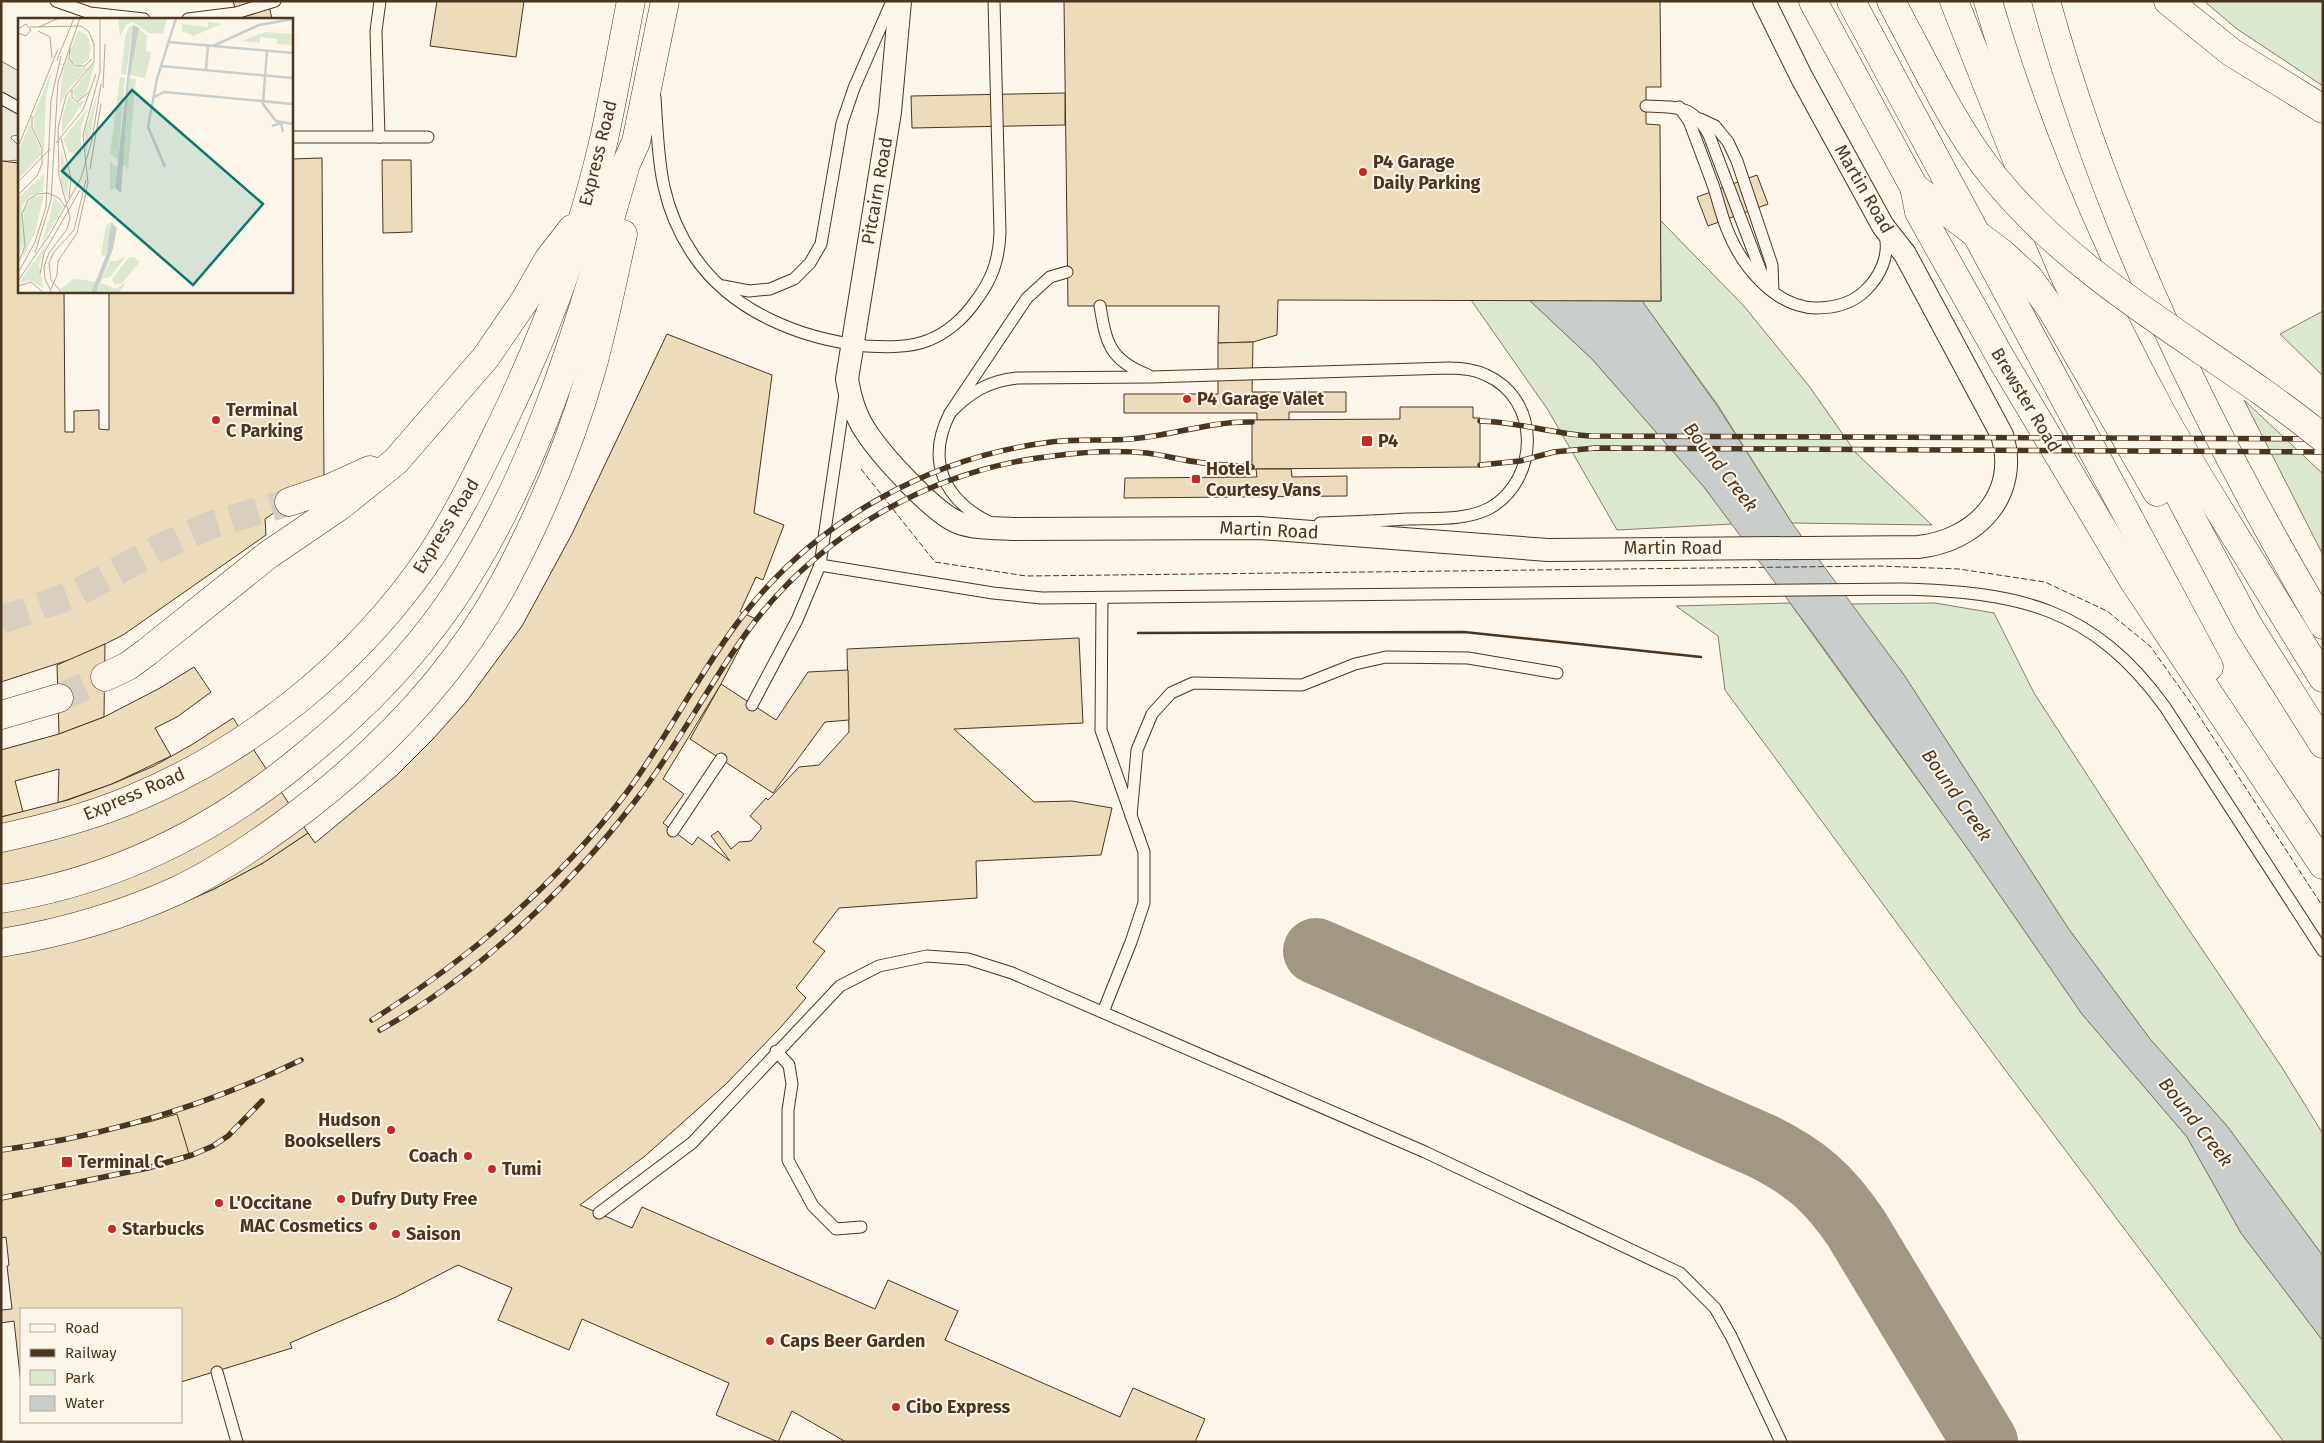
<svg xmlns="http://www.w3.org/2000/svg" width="2324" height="1443" font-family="'Fira Sans',sans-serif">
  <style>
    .green { fill: #dce7d0; stroke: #887966 }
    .parking { fill: #ede7d9; stroke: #887966 }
    .water { fill: #c9cecd; stroke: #887966 }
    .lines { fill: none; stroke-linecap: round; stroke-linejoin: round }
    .taxiway { stroke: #a29684; stroke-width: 66 }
    .building { fill: #ecdcbc; stroke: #4a3520 }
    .tertiary-tunnel { stroke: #d8cfc1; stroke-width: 28; stroke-dasharray: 28 14; stroke-linecap: butt }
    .service-casing { stroke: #4a3520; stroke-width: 13 }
    .minor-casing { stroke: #4a3520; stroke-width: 24 }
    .tertiary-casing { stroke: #4a3520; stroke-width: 29 }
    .motorway-casing { stroke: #4a3520; stroke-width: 29 }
    .service { stroke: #fbf6e9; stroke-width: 11 }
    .minor { stroke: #fbf6e9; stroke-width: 22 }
    .tertiary { stroke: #fbf6e9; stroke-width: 28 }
    .motorway { stroke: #fbf6e9; stroke-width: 28 }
    .rail-casing { stroke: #4a3520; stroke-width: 5.5 }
    .rail { stroke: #fbf6e9; stroke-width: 4; stroke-dasharray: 11; stroke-linecap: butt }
    .motorway-bridge-casing { stroke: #4a3520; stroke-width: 29; stroke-linecap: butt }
    .motorway-bridge { stroke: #fbf6e9; stroke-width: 28 }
    .fence { stroke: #4a3520; stroke-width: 1; stroke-dasharray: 6 2.5; stroke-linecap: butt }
    .wall { stroke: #4a3520; stroke-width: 2.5 }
    .poi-dot { fill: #c62828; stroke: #fbf6e9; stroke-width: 2 }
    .labels { text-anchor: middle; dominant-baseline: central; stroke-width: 4; stroke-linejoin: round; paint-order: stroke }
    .street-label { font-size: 18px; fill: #4a3520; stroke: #fbf6e9 }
    .poi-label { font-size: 18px; font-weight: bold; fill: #4a3520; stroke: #fbf6e9; text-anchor: start }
    .water-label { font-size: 19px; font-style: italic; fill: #4a3520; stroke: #fbf6e9 }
    .inset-river { fill: none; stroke: #c9cecd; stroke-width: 2.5 }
    .inset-road { fill: none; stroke: #b4a999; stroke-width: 1 }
    .view { fill: #0f766e; fill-opacity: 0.15; stroke: #0f766e; stroke-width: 2.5 }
    .inset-edge { fill: none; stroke: #4a3520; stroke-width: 2.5 }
  </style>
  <rect width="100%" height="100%" fill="#fbf6e9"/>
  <!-- green -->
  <g class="green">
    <polygon points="2204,1 2323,1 2323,86 2237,29"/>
    <polygon points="1660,220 1743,305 1809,386 1856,453 1932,525 1792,523 1717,404 1642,301 1661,301"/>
    <polygon points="1528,299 1592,359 1704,487 1732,524 1617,530 1548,410 1471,300"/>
    <polygon points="2323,311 2323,376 2280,334"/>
    <polygon points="2244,400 2323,474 2323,555"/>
    <polygon points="1790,603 1970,852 2082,1014 2187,1137 2241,1233 2323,1341 2323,1442 2284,1442 2003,1067 1725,690 1718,636 1676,606"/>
    <polygon points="1935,603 1994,613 2034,693 2160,887 2283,1069 2323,1134 2323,1256 2227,1126 2150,1039 2068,928 1904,675 1851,604"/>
  </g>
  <!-- parking -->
  <polygon class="parking" points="1,61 19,71 19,135 12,136 11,138 19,146 19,160 7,161 1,161"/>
  <!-- water -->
  <polygon class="water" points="1528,299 1642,301 1716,404 1792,523 1904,675 2068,928 2150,1039 2227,1126 2323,1256 2323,1341 2241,1233 2187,1137 2082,1014 1970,852 1825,650 1704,487 1592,359"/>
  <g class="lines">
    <!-- taxiway -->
    <path class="taxiway" d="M 1316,951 L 1762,1146 C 1806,1168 1828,1187 1856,1228 L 1985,1442"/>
  </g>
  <!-- building -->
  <g class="building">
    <polygon points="233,1 268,1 272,19 238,19"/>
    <polygon points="437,1 524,1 516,57 430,46"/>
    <polygon points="1064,1 1660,1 1661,87 1646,87 1646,124 1660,125 1661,301 1278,300 1277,335 1253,342 1218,343 1219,306 1068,306"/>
    <polygon points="1065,93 1065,125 912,128 911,96"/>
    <polygon points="322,158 324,478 265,519 266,535 123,635 81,656 1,682 1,161 19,163 19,291 64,291 65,432 74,432 74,411 99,410 99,429 109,430 109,291 291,291 291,159"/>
    <polygon points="382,160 411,160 412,232 383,233"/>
    <polygon points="1757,175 1768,204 1708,226 1697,197"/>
    <polygon points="667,334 772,375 754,513 784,525 763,580 756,577 740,612 754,618 743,642 721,684 663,779 684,794 663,823 692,845 698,837 730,861 711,836 718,831 731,849 739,842 751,841 761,829 761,826 750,816 766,798 768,800 799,767 819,765 849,732 847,649 1079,638 1083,723 954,729 1034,802 1072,801 1112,808 1101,855 976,861 977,898 839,908 813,942 825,951 796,988 806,998 780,1028 726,1084 645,1156 580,1205 632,1228 642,1207 875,1309 888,1280 958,1311 945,1340 1120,1417 1133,1388 1205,1419 1195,1442 846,1442 792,1411 778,1442 716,1415 729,1383 582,1319 569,1350 498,1320 512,1288 458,1265 396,1297 290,1343 292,1348 181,1382 181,1309 21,1309 21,1385 14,1321 1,1323 1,1310 12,1309 7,1266 9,1265 6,1237 1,1238 1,957 109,931 160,913 214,889 263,863 308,833 315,843 397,775 433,739 466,702 522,626 572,534"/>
    <polygon points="1253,342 1252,392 1346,392 1346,412 1289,412 1289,420 1257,420 1257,413 1124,413 1124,394 1218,394 1218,343"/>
    <polygon points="1400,407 1473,407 1473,418 1480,418 1480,467 1252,469 1252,420 1400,419"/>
    <polygon points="1256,469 1291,469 1292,477 1347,476 1347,496 1124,498 1125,478 1257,477"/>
    <polygon points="105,644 104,717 59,734 57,665"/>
    <polygon points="194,667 211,692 177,717 155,728 171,756 112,784 58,803 59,769 15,781 23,812 1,817 1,750 59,734 104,717 160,688"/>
    <polygon points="848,670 849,720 825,722 773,793 690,739 721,684 776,720 808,672"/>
    <polygon points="233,718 308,833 263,863 214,889 160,913 109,931 1,957 1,817 68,800 112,784 154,766 193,744"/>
    <polygon points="177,1114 190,1157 164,1165 1,1197 1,1151 149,1122"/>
  </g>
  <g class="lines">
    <!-- tertiary-tunnel -->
    <g class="tertiary-tunnel">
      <polyline points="1,620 75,594 159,548 211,525 289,502"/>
      <polyline points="59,698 105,677"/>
    </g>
    <!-- service casing -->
    <g class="service-casing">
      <g id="service">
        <polyline points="56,1 90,13 144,19"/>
        <polyline points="188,19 236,13 275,1"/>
        <path d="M 655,97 C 659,158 658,203 694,256 C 732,312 801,339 866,346 C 886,347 910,348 929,340 C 947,333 964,318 975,302 C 992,280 999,260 1000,233 L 994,1"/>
        <polyline points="1,98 19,108"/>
        <path d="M 1646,106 C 1677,107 1693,105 1709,135 L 1763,277"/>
        <path d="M 1679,107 L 1689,121 C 1697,142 1705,163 1713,185 C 1718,199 1721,215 1727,229 C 1741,265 1774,307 1816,308 C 1834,308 1853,303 1866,290 C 1880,276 1890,256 1885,235"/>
        <polyline points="1700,119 1715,126 1728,142 1737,161 1772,265 1773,291"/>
        <polyline points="291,137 428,137"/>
        <polyline points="379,137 376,31 380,1"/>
        <polyline points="723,286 749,291 770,289 794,279 810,263 821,244 842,123 854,88 892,1"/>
        <path d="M 1100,306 C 1106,342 1109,360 1148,375"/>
        <path d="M 950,413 C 969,393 988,381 1017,378 L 1152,377 L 1449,368 C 1461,368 1474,369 1486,375 C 1541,399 1540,479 1490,508 C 1465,521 1434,518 1407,519 C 1378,521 1349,522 1320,523"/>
        <path d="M 989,522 C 943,499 926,460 950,413 L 1027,298 L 1050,277 L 1067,272"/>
        <polyline points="820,565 845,394"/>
        <polyline points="1102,598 1101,730 1144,852 1144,903 1131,942 1103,1012"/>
        <path d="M 752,705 L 797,620 L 820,565 L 993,593 L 1042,598 L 1900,589 C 2017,592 2092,606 2165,707 L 2323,951"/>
        <polyline points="1131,816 1137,750 1152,714 1171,693 1193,683 1302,685 1355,664 1386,657 1468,658 1557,673"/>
        <polyline points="673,831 721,759"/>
        <polyline points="776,1051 789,1065 792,1084 788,1110 788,1160 813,1206 836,1229 861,1227"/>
        <polyline points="599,1213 692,1143 840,986 879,966 927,956 968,959 1012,973 1425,1152 1680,1273 1715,1308 1731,1336 1781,1442"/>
        <polyline points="217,1372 237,1442"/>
      </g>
    </g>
    <!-- minor casing -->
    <g class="minor-casing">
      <path id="minor" d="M 900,1 L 890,112 L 847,379 C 850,397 855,415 865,430 C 880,454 932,511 957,522 C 975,529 995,528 1014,529 L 1259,528 L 1548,550 L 1918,547 C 1976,541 2020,495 2002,435 L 1905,254 L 1883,226 L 1802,78 L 1764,1"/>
    </g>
    <!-- tertiary casing -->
    <g class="tertiary-casing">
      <g id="tertiary">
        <polyline points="1813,1 1914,187 1919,212 2002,360 2133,580 2323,865"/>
        <polyline points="1851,1 2209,667"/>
        <polyline points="289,502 330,488 370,470"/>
        <polyline points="105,677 128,666 147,652 268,555 340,506 396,461 486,357 525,300 548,260 572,229"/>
        <polyline points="1,715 59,698"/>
        <path d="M 1,838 C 43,829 85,818 125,802 C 247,753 359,663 432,554 C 458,514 478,473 499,430 C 544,338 581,239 604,139 C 614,93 622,47 631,1"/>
        <path d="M 1,899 C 114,881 214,831 301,759 C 357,714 409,662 450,603 C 540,471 582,315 626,164 L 636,142 L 665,1"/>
        <path d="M 1,943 C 61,933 121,916 176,891 C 214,873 250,849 283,825 C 372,760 451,681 504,583 C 540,515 571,442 592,368 C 604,324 613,279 623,234"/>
      </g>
    </g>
    <!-- motorway casing -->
    <g class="motorway-casing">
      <g id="motorway">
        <polyline points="1891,1 1901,20"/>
        <polyline points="1954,1 2040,218 2066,279 2096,338 2248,625 2323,744"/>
        <path d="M 1988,1 C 2029,143 2089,278 2159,408 C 2183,453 2210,495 2237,539 C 2266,585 2294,632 2323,678"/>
        <path d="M 2046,1 C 2107,222 2207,428 2323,625"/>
        <polyline points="2168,1 2231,52 2323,109"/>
        <polyline points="1914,187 2003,254 2029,278 2052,310 2157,492"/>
      </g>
    </g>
    <!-- service -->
    <use href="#service" class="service"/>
    <!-- minor -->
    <use href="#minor" class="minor"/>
    <!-- tertiary -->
    <use href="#tertiary" class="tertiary"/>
    <!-- motorway -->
    <use href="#motorway" class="motorway"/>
    <!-- rail casing -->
    <g class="rail-casing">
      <g id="rail">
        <path d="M 1480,421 C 1520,422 1553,434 1591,436 L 2323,439"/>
        <polyline points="1480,465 1520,461 1554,452 1595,448 2323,452"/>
        <path d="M 372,1020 C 469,959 558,883 627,792 C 668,736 699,673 741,618 C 815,521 930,457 1051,442 C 1077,439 1104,441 1130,439 C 1171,436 1210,421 1252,422"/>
        <path d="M 380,1030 C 476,977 569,888 636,800 C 678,746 709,683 750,628 C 821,532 935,469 1053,456 C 1083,452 1117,450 1147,453 C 1164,455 1180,460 1197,462 C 1215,465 1234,465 1252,467"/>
        <path d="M 1,1150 C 105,1136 206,1106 301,1060"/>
        <polyline points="1,1198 148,1168 192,1155 213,1146 228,1136 262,1101"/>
      </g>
    </g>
    <!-- rail -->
    <use href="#rail" class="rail"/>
    <!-- motorway-bridge casing -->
    <g class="motorway-bridge-casing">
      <path id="motorway-bridge" d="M 1901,20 C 1930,74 1956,130 1994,177 C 2084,288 2214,349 2323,438"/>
    </g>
    <!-- motorway-bridge -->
    <use href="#motorway-bridge" class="motorway-bridge"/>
    <!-- fence -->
    <polyline class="fence" points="861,469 935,562 1026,576 1878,566 1959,569 2045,582 2107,611 2150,646 2190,702 2323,907"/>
    <!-- wall -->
    <polyline class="wall" points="1138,633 1464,632 1701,657"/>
  </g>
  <!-- markers -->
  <g class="poi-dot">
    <circle cx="1363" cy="172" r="5"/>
    <circle cx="1187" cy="399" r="5"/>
    <circle cx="216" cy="420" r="5"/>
    <rect x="1361" y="435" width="12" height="12" rx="2.5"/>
    <rect x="1191" y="474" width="10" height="10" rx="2.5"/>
    <circle cx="391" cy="1130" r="5"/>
    <circle cx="468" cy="1156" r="5"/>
    <rect x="61" y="1156" width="12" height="12" rx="2.5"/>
    <circle cx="492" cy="1169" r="5"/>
    <circle cx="341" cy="1199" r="5"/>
    <circle cx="219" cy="1203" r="5"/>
    <circle cx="373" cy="1226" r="5"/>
    <circle cx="112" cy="1229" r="5"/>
    <circle cx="396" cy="1234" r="5"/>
    <circle cx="770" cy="1341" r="5"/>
    <circle cx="896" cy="1407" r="5"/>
  </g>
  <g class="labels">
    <!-- street labels -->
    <g class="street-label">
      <text transform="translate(598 153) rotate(-76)">Express Road</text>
      <text transform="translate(1864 189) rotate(60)">Martin Road</text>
      <text transform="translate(877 191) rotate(-80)">Pitcairn Road</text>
      <text transform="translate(2026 400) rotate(59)">Brewster Road</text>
      <text transform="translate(446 526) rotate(-58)">Express Road</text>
      <text transform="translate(1269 530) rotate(3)">Martin Road</text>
      <text x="1673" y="548">Martin Road</text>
      <text transform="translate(134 794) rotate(-23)">Express Road</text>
    </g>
    <!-- poi labels -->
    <g class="poi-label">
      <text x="1373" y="162">P4 Garage<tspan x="1373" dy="21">Daily Parking</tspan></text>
      <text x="1197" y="399">P4 Garage Valet</text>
      <text x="226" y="410">Terminal<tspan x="226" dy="21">C Parking</tspan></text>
      <text x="1378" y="441">P4</text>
      <text x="1206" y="469">Hotel<tspan x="1206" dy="21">Courtesy Vans</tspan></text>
      <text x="381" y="1120" text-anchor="end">Hudson<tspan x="381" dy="21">Booksellers</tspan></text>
      <text x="458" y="1156" text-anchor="end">Coach</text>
      <text x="78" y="1162">Terminal C</text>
      <text x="502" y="1169">Tumi</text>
      <text x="351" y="1199">Dufry Duty Free</text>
      <text x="229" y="1203">L'Occitane</text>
      <text x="363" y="1226" text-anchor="end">MAC Cosmetics</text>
      <text x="122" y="1229">Starbucks</text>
      <text x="406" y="1234">Saison</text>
      <text x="780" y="1341">Caps Beer Garden</text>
      <text x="906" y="1407">Cibo Express</text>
    </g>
    <!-- water labels -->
    <g class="water-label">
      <text transform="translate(1721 467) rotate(52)">Bound Creek</text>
      <text transform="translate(1957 795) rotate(55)">Bound Creek</text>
      <text transform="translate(2196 1122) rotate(52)">Bound Creek</text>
    </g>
  </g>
  <!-- overview -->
  <g transform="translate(18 18)">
    <rect width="275" height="275" fill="#fbf6e9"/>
    <path d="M 100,0 L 149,0 L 145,16 L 131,15 L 115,4 L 108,7 L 102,18 ZM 190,4 L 204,6 L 175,18 L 164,13 L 164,6 L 190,9 ZM 115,7 L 108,57 L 103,56 L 107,21 L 110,10 ZM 121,10 L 129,18 L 128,32 L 133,35 L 127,60 L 111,57 ZM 60,12 L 69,17 L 73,31 L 70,43 L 61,48 L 54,44 L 52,34 ZM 247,14 L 275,16 L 275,27 L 259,26 L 259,21 L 242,19 L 242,25 L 223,23 ZM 50,39 L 57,50 L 71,49 L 50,72 L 41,89 L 44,57 ZM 77,44 L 69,73 L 62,82 L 57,81 L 55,73 ZM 34,52 L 28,79 L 26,133 L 17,113 L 15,99 ZM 102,59 L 107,60 L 100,142 L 92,135 ZM 111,60 L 118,61 L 110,151 L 103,145 ZM 80,73 L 73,113 L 68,135 L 66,116 ZM 51,77 L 57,85 L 66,83 L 44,115 L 44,100 ZM 70,90 L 63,108 L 63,137 L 51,134 L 45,121 ZM 12,106 L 24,136 L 0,161 L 0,134 ZM 43,131 L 51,161 L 49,179 L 43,164 ZM 92,143 L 99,150 L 97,170 L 92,173 ZM 26,156 L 25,173 L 12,178 L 4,188 L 6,222 L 0,243 L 0,180 ZM 26,177 L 17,214 L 5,240 L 6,191 L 14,179 ZM 36,179 L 45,189 L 23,227 L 32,198 ZM 92,204 L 92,217 L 88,238 L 83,237 L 88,208 ZM 29,225 L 21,247 L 25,270 L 12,262 L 1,265 ZM 108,238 L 92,259 L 84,261 L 92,243 L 99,243 ZM 111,239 L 116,239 L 122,244 L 104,265 L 97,267 L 94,261 ZM 56,261 L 60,261 L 79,264 L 73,275 L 47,275 L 42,271 ZM 108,264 L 101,275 L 78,275 L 83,265 L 97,271 Z" fill="#dce7d0"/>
    <path d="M 115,7 L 121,10 L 111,62 L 103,175 L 97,170 ZM 93,204 L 99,210 L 95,231 L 78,275 L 73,275 L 89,235 Z" fill="#c9cecd"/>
    <path class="inset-river" d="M 150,24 L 275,35M 195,28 L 241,7 L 275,1M 249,32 L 245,86 L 258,103 L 275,106M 143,48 L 275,60M 188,52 L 190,27M 136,79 L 146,74 L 275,86M 254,108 L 263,105 L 265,114M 147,149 L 130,109 L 139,61 L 158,0"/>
    <path class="inset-road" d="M 12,9 L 63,8 L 71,14 L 76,26 L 76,44 L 48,78 L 40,110M 21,9 L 41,0M 0,11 L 8,6 L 13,12 L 8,18 L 0,15M 20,13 L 32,19 L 34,40M 52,30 L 51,40 L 57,48 L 67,48 L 74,41M 39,42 L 56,0M 85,70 L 87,26M 54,72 L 54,79 L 59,84 L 71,74M 43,120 L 53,160 L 51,180M 38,125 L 65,92 L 78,56M 0,129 L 40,31M 72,151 L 83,86M 0,164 L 32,131M 0,177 L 19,158 L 24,146 L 24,131 L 14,109 L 14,98M 17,235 L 33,182 L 40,64 L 62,0M 0,246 L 7,228 L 4,196 L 10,182 L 19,176 L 30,175 L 41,180 L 47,189M 0,255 L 17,224 L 28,189 L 33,82 L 43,38M 22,256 L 26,235 L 62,172M 0,263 L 32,216 L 63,160 L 74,122 L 83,66M 0,268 L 13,264 L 26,275M 33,271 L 39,257 L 40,243 L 59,215 L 70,165 L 65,117 L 82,54 L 82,0M 34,275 L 27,261 L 26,248 L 31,235 L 49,211 L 52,200 L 41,158 L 40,110M 44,275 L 33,262 L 31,245 L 36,234 L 56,212 L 68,162"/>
    <path class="view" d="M 114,72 L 245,186 L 175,267 L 44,153 Z"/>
    <rect width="275" height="275" class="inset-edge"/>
  </g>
  <!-- border -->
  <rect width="2324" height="1443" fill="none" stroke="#4a3520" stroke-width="5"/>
  <!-- legend -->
  <rect x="20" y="1308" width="162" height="115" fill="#fbf6e9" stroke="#b4a999"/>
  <rect x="30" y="1324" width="25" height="8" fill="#fbf6e9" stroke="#b4a999"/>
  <text x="65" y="1333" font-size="15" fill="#4a3520">Road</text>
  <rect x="30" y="1349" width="25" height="8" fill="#4a3520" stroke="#b4a999"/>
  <text x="65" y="1358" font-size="15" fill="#4a3520">Railway</text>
  <rect x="30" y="1370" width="25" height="15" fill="#dce7d0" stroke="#b4a999"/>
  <text x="65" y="1383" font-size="15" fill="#4a3520">Park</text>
  <rect x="30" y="1396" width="25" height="15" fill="#c9cecd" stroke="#b4a999"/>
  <text x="65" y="1408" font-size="15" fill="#4a3520">Water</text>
</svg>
